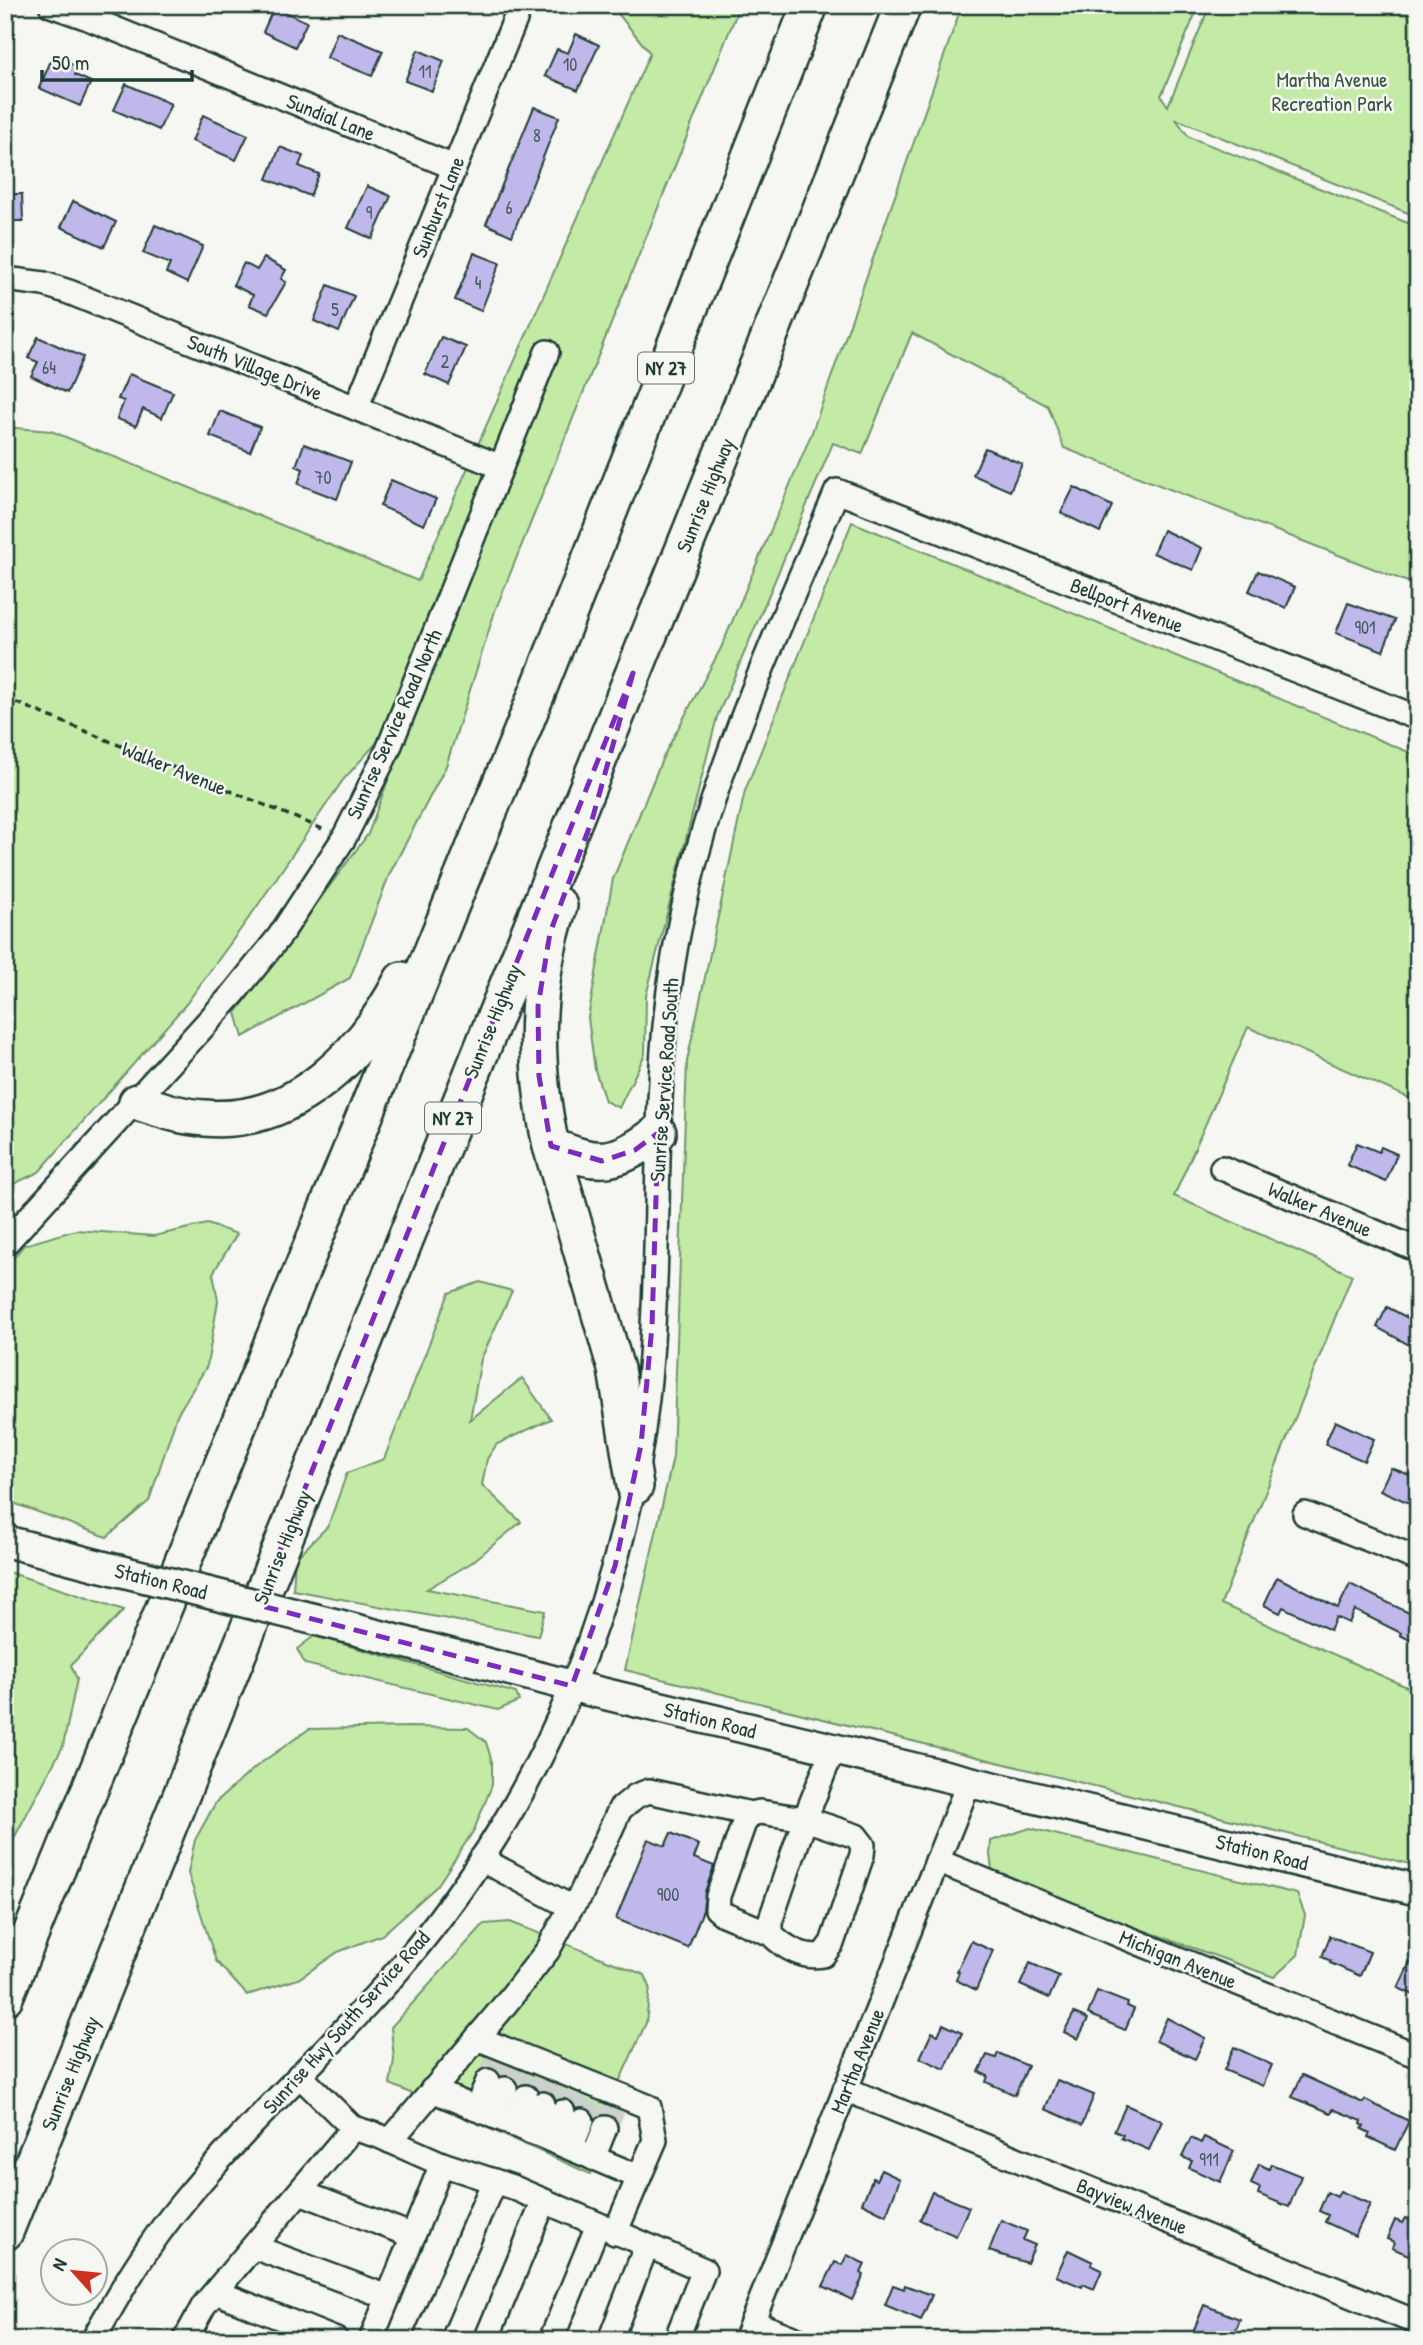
<svg xmlns="http://www.w3.org/2000/svg" width="1423" height="2345" font-family="'Patrick Hand',sans-serif">
  <style>
    .green { fill: #c3eba6; stroke: #71946d; stroke-width: 2 }
    .building { fill: #c0b8ea; stroke: #1f3d34; stroke-width: 2 }
    .lines { fill: none; stroke-linecap: round; stroke-linejoin: round }
    .minor-tunnel { stroke: #cbd1cc; stroke-width: 23; stroke-dasharray: 23 11; stroke-linecap: butt }
    .minor-casing { stroke: #1f3d34; stroke-width: 28 }
    .major-casing { stroke: #1f3d34; stroke-width: 35 }
    .highway-casing { stroke: #1f3d34; stroke-width: 40 }
    .path { stroke: #1f3d34; stroke-width: 3.5; stroke-dasharray: 7 5; stroke-linecap: butt }
    .minor { stroke: #f6f6f2; stroke-width: 23 }
    .major { stroke: #f6f6f2; stroke-width: 30 }
    .highway { stroke: #f6f6f2; stroke-width: 35 }
    .major-bridge-casing { stroke: #1f3d34; stroke-width: 35; stroke-linecap: butt }
    .major-bridge { stroke: #f6f6f2; stroke-width: 30 }
    .marked { fill: none; stroke: #7b2cbf; stroke-width: 5; stroke-dasharray: 14 9; stroke-linejoin: round }
    .labels { text-anchor: middle; dominant-baseline: central; stroke-width: 5; stroke-linejoin: round; paint-order: stroke }
    .number-label { font-size: 18px; fill: #475c62 }
    .shield { fill: #f6f6f2; stroke: #60746d; stroke-width: 2 }
    .shield-label { font-size: 19px; font-weight: bold; fill: #1f3d34 }
    .park-label { font-size: 21px; fill: #385745; stroke: #f6f6f2 }
    .street-label { font-size: 21px; fill: #1f3d34; stroke: #f6f6f2 }
  </style>
  <rect width="100%" height="100%" fill="#f6f6f2"/>
  <filter id="ink" filterUnits="userSpaceOnUse"><feTurbulence type="fractalNoise" baseFrequency=".0143" numOctaves="2"/><feDisplacementMap in="SourceGraphic" scale="14" xChannelSelector="R" yChannelSelector="G"/><feConvolveMatrix kernelMatrix="1 2 1 2 8 2 1 2 1" color-interpolation-filters="sRGB"/></filter>
  <g filter="url(#ink)">
    <!-- green -->
    <g class="green">
      <polygon points="611,5 740,5 495,611 446,766 390,873 350,978 243,1037 236,1013 368,834 419,696 343,780 256,908 186,1004 39,1172 5,1188 5,427 51,431 418,581 650,53"/>
      <polygon points="962,5 1199,5 1161,96 1168,106 1210,5 1418,5 1418,217 1176,119 1189,137 1418,227 1418,586 1064,448 1048,406 912,333 862,454 833,443 717,717 646,996 645,1054 619,1108 605,1101 595,1070 588,1018 613,879 663,757 721,648 811,435"/>
      <polygon points="852,522 1418,756 1418,1102 1248,1027 1174,1196 1352,1275 1221,1604 1418,1692 1418,1866 625,1670 673,1457 687,1061 745,791"/>
      <polygon points="207,1224 237,1234 213,1273 218,1301 207,1366 177,1415 149,1501 107,1537 5,1500 5,1269 24,1245 76,1230 154,1236"/>
      <polygon points="480,1282 512,1291 481,1359 470,1420 522,1378 551,1419 497,1444 487,1459 482,1485 521,1522 471,1563 427,1589 545,1611 538,1636 293,1590 295,1559 328,1526 347,1473 384,1459 449,1293"/>
      <polygon points="5,1571 124,1610 71,1665 77,1679 63,1746 5,1855"/>
      <polygon points="314,1636 516,1693 519,1701 498,1710 305,1664 297,1649"/>
      <polygon points="409,1727 468,1728 486,1742 492,1762 492,1785 474,1830 437,1886 382,1935 338,1952 298,1979 247,1995 216,1961 188,1873 195,1840 216,1802 258,1765 309,1729"/>
      <polygon points="1030,1828 1297,1894 1305,1915 1298,1955 1274,1977 993,1876 990,1855 991,1841"/>
      <polygon points="510,1922 645,1975 650,1987 646,2023 619,2082 590,2174 390,2084 394,2060 391,2027 484,1924"/>
    </g>
    <!-- building -->
    <g class="building">
      <polygon points="274,7 307,22 295,47 263,32"/>
      <polygon points="337,32 383,51 372,76 327,58"/>
      <polygon points="576,34 599,45 578,90 545,76 557,49 568,53"/>
      <polygon points="418,50 444,61 432,91 405,81"/>
      <polygon points="53,56 78,67 75,75 91,82 80,106 39,88"/>
      <polygon points="126,84 171,104 159,130 114,110"/>
      <polygon points="534,107 559,117 512,236 486,224"/>
      <polygon points="203,115 248,135 236,160 192,141"/>
      <polygon points="280,147 303,156 299,166 319,174 310,196 267,179"/>
      <polygon points="367,186 391,196 372,239 348,228"/>
      <polygon points="5,194 22,194 23,221 5,221"/>
      <polygon points="73,201 116,222 104,247 61,227"/>
      <polygon points="155,225 203,246 187,283 166,273 170,264 143,253"/>
      <polygon points="474,253 500,263 481,311 455,300"/>
      <polygon points="264,258 286,270 281,279 286,282 268,313 249,305 253,295 233,285 244,263 257,270"/>
      <polygon points="328,285 354,296 339,332 314,321"/>
      <polygon points="38,337 83,357 67,393 31,376 38,362 28,358"/>
      <polygon points="441,337 466,347 449,385 425,374"/>
      <polygon points="129,374 173,392 162,418 143,409 136,426 117,419 124,401 118,399"/>
      <polygon points="220,411 260,427 250,452 210,436"/>
      <polygon points="304,444 351,462 337,499 298,484 303,469 296,466"/>
      <polygon points="985,448 1022,464 1010,491 973,475"/>
      <polygon points="391,480 436,499 424,525 380,506"/>
      <polygon points="1074,487 1112,506 1100,532 1061,513"/>
      <polygon points="1163,530 1202,548 1193,570 1153,553"/>
      <polygon points="1258,571 1295,587 1286,608 1249,591"/>
      <polygon points="1348,603 1395,620 1383,651 1336,633"/>
      <polygon points="1357,1143 1379,1152 1381,1147 1397,1154 1386,1182 1347,1165"/>
      <polygon points="1387,1307 1418,1323 1418,1337 1413,1347 1377,1327"/>
      <polygon points="1335,1421 1374,1439 1364,1461 1325,1444"/>
      <polygon points="1391,1468 1418,1478 1418,1507 1380,1490"/>
      <polygon points="1277,1577 1338,1608 1350,1584 1411,1614 1418,1601 1418,1644 1400,1635 1401,1633 1355,1610 1349,1623 1336,1617 1330,1630 1283,1607 1280,1613 1264,1605"/>
      <polygon points="671,1833 699,1845 694,1858 714,1866 705,1892 703,1910 688,1948 616,1919 648,1839 665,1846"/>
      <polygon points="1330,1936 1370,1952 1360,1976 1330,1963 1331,1961 1322,1957"/>
      <polygon points="971,1941 993,1951 976,1990 956,1980 959,1972 957,1971"/>
      <polygon points="1418,1945 1418,1997 1398,1988"/>
      <polygon points="1030,1963 1059,1976 1049,1998 1020,1985"/>
      <polygon points="1097,1991 1128,2003 1127,2006 1134,2009 1125,2030 1088,2014"/>
      <polygon points="1074,2013 1088,2019 1078,2039 1064,2032"/>
      <polygon points="1167,2018 1205,2038 1195,2059 1156,2041"/>
      <polygon points="943,2024 962,2033 945,2069 920,2058 932,2032 938,2035"/>
      <polygon points="1234,2047 1272,2065 1263,2086 1224,2070"/>
      <polygon points="998,2053 1028,2066 1015,2095 986,2082 988,2076 979,2072 987,2055 996,2058"/>
      <polygon points="1302,2075 1363,2103 1365,2100 1409,2121 1395,2150 1368,2137 1370,2133 1362,2129 1364,2126 1361,2124 1362,2121 1333,2109 1331,2113 1292,2097"/>
      <polygon points="1057,2080 1094,2095 1082,2125 1045,2109"/>
      <polygon points="1126,2105 1162,2121 1149,2150 1121,2138 1123,2135 1114,2131"/>
      <polygon points="1204,2137 1234,2151 1220,2182 1189,2168 1192,2161 1182,2157 1191,2138 1201,2143"/>
      <polygon points="1259,2164 1269,2169 1271,2164 1301,2176 1289,2207 1258,2194 1260,2188 1251,2184"/>
      <polygon points="881,2170 900,2179 886,2215 862,2203 873,2178 876,2180"/>
      <polygon points="1340,2191 1370,2204 1355,2236 1325,2222 1328,2215 1319,2211 1327,2192 1337,2197"/>
      <polygon points="932,2192 969,2207 956,2236 920,2220"/>
      <polygon points="1405,2218 1418,2223 1418,2259 1392,2248 1394,2242 1387,2239 1395,2220 1402,2223"/>
      <polygon points="1001,2220 1027,2231 1023,2240 1035,2245 1027,2263 989,2251"/>
      <polygon points="1068,2250 1093,2262 1091,2265 1102,2270 1094,2289 1083,2284 1082,2287 1056,2276"/>
      <polygon points="847,2255 865,2264 861,2273 864,2275 852,2300 823,2286 835,2262 842,2265"/>
      <polygon points="893,2285 904,2289 905,2285 932,2295 921,2320 885,2305"/>
      <polygon points="1204,2305 1240,2319 1232,2340 1212,2340 1193,2332"/>
    </g>
    <g class="lines">
      <!-- minor-tunnel -->
      <g class="minor-tunnel">
        <polyline points="488,2081 496,2061"/>
        <polyline points="505,2089 513,2068"/>
        <polyline points="526,2097 534,2077"/>
        <polyline points="543,2104 551,2083"/>
        <polyline points="563,2112 571,2092"/>
        <polyline points="582,2121 591,2101"/>
        <polyline points="605,2128 614,2108"/>
      </g>
      <!-- minor casing -->
      <g class="minor-casing">
        <g id="minor">
          <polyline points="51,5 88,18 454,167"/>
          <polyline points="5,279 44,284 69,292 501,467"/>
          <polyline points="356,408 521,5"/>
          <polyline points="1222,1168 1418,1250"/>
          <polyline points="5,1244 234,993 279,937 344,838 388,750 547,352"/>
          <polyline points="1305,1514 1418,1559"/>
          <polyline points="481,1859 571,1907 580,1896 620,1809 636,1796 649,1791 751,1814"/>
          <polyline points="937,1861 1418,2056"/>
          <path d="M 771,1934 L 723,1914 L 717,1909 L 718,1896 L 744,1823 L 751,1814 L 760,1812 L 805,1819 L 856,1836 L 863,1845 L 862,1855 L 832,1943 L 823,1955 C 804,1959 785,1948 771,1934 L 771,1919 L 805,1819 L 833,1749"/>
          <polyline points="477,2038 649,2107 655,2140 615,2233"/>
          <polyline points="299,2075 353,2128 379,2136 442,2164 512,2187 704,2270 676,2340"/>
          <polyline points="845,2089 1418,2323"/>
          <polyline points="432,2090 639,2177"/>
          <polyline points="476,2109 488,2081"/>
          <polyline points="493,2116 505,2089"/>
          <polyline points="514,2125 526,2097"/>
          <polyline points="531,2132 543,2104"/>
          <polyline points="551,2140 563,2112"/>
          <polyline points="390,2141 499,2012 548,1950 571,1907"/>
          <polyline points="571,2148 582,2121"/>
          <polyline points="593,2158 605,2128"/>
          <polyline points="300,2192 413,2236"/>
          <polyline points="254,2247 388,2297"/>
          <polyline points="216,2292 336,2340"/>
          <polyline points="752,2322 798,2340"/>
          <path d="M 93,2340 C 120,2291 147,2245 183,2202 C 251,2119 331,2049 400,1968 C 471,1884 531,1789 572,1687 C 610,1594 636,1499 647,1399 C 662,1266 652,1131 668,998 C 689,819 768,655 837,491 L 1418,718"/>
          <polyline points="185,2340 204,2305 353,2128"/>
          <polyline points="371,2340 442,2164"/>
          <polyline points="425,2340 494,2181"/>
          <polyline points="486,2340 544,2201"/>
          <polyline points="551,2340 598,2225"/>
          <polyline points="610,2340 646,2247"/>
          <polyline points="745,2340 969,1782"/>
        </g>
      </g>
      <!-- major casing -->
      <g class="major-casing">
        <g id="major">
          <polyline points="5,1541 96,1565"/>
          <polyline points="338,1625 572,1686 1418,1890"/>
        </g>
      </g>
      <!-- highway casing -->
      <g class="highway-casing">
        <g id="highway">
          <path d="M 559,906 C 533,988 533,1062 551,1146 L 616,1369 L 635,1486"/>
          <path d="M 137,1102 C 160,1109 182,1117 205,1118 C 295,1126 364,1053 402,980"/>
          <path d="M 551,1146 C 600,1166 615,1165 658,1133"/>
          <polyline points="5,1997 522,731 810,5"/>
          <polyline points="5,2232 903,5"/>
        </g>
      </g>
      <!-- path -->
      <polyline class="path" points="5,698 325,830"/>
      <!-- minor -->
      <use href="#minor" class="minor"/>
      <!-- major -->
      <use href="#major" class="major"/>
      <!-- highway -->
      <use href="#highway" class="highway"/>
      <!-- major-bridge casing -->
      <g class="major-bridge-casing">
        <polyline id="major-bridge" points="96,1565 338,1625"/>
      </g>
      <!-- major-bridge -->
      <use href="#major-bridge" class="major-bridge"/>
    </g>
  </g>
  <!-- marked area -->
  <path class="marked" d="M 633,673 L 592,820 L 550,933 L 538,1006 L 539,1076 L 551,1146 L 602,1161 L 635,1150 L 658,1133 L 652,1326 L 641,1445 L 615,1566 L 572,1686 L 258,1605 Z"/>
  <g class="labels">
    <!-- number labels -->
    <g class="number-label">
      <text x="570" y="64">10</text>
      <text x="425" y="71">11</text>
      <text x="537" y="135">8</text>
      <text x="509" y="207">6</text>
      <text x="369" y="212">9</text>
      <text x="478" y="282">4</text>
      <text x="335" y="309">5</text>
      <text x="445" y="361">2</text>
      <text x="49" y="367">64</text>
      <text x="323" y="477">70</text>
      <text x="1365" y="627">901</text>
      <text x="668" y="1894">900</text>
      <text x="1209" y="2159">911</text>
    </g>
    <!-- shield labels -->
    <g class="shield">
      <rect x="638" y="352.5" width="56" height="31" rx="5"/>
      <rect x="425" y="1102.5" width="56" height="31" rx="5"/>
    </g>
    <g class="shield-label">
      <text x="666" y="368">NY 27</text>
      <text x="453" y="1118">NY 27</text>
    </g>
    <!-- park labels -->
    <g class="park-label">
      <text x="1332" y="79">Martha Avenue<tspan x="1332" dy="24">Recreation Park</tspan></text>
    </g>
    <!-- street labels -->
    <g class="street-label">
      <text transform="translate(331 117) rotate(22)">Sundial Lane</text>
      <text transform="translate(438 207) rotate(-68)">Sunburst Lane</text>
      <text transform="translate(255 367) rotate(22)">South Village Drive</text>
      <text transform="translate(705 495) rotate(-68)">Sunrise Highway</text>
      <text transform="translate(1127 605) rotate(21)">Bellport Avenue</text>
      <text transform="translate(394 724) rotate(-66)">Sunrise Service Road North</text>
      <text transform="translate(174 768) rotate(22)">Walker Avenue</text>
      <text transform="translate(492 1021) rotate(-68)">Sunrise Highway</text>
      <text transform="translate(664 1080) rotate(-86)">Sunrise Service Road South</text>
      <text transform="translate(1320 1209) rotate(23)">Walker Avenue</text>
      <text transform="translate(282 1547) rotate(-68)">Sunrise Highway</text>
      <text transform="translate(161 1581) rotate(14)">Station Road</text>
      <text transform="translate(710 1720) rotate(14)">Station Road</text>
      <text transform="translate(1262 1852) rotate(14)">Station Road</text>
      <text transform="translate(1178 1959) rotate(22)">Michigan Avenue</text>
      <text transform="translate(346 2022) rotate(-48)">Sunrise Hwy South Service Road</text>
      <text transform="translate(857 2061) rotate(-68)">Martha Avenue</text>
      <text transform="translate(70 2073) rotate(-68)">Sunrise Highway</text>
      <text transform="translate(1132 2206) rotate(22)">Bayview Avenue</text>
    </g>
  </g>
  <!-- margin -->
  <rect width="1423" height="2345" fill="none" stroke="#f6f6f2" stroke-width="28"/>
  <rect x="14" y="14" width="1395" height="2317" fill="none" stroke="#1f3d34" stroke-width="2.5" filter="url(#ink)"/>
  <!-- north arrow -->
  <g transform="translate(74 2272) rotate(297)"><circle r="33" fill="#f6f6f2" stroke="#a0aca6" stroke-width="2"/>
  <path d="M0-5L12 26L0 18L-12 26Z" fill="#c8321e"/>
  <text y="-10" font-size="19" font-weight="bold" text-anchor="middle" fill="#1f3d34">N</text>
  </g>
  <!-- scale -->
  <path d="M42 70v10h150v-10" fill="none" stroke="#1f3d34" stroke-width="3.5"/>
  <text x="52" y="70" font-size="21" fill="#1f3d34" stroke="#f6f6f2" stroke-width="5" paint-order="stroke">50 m</text>
</svg>
